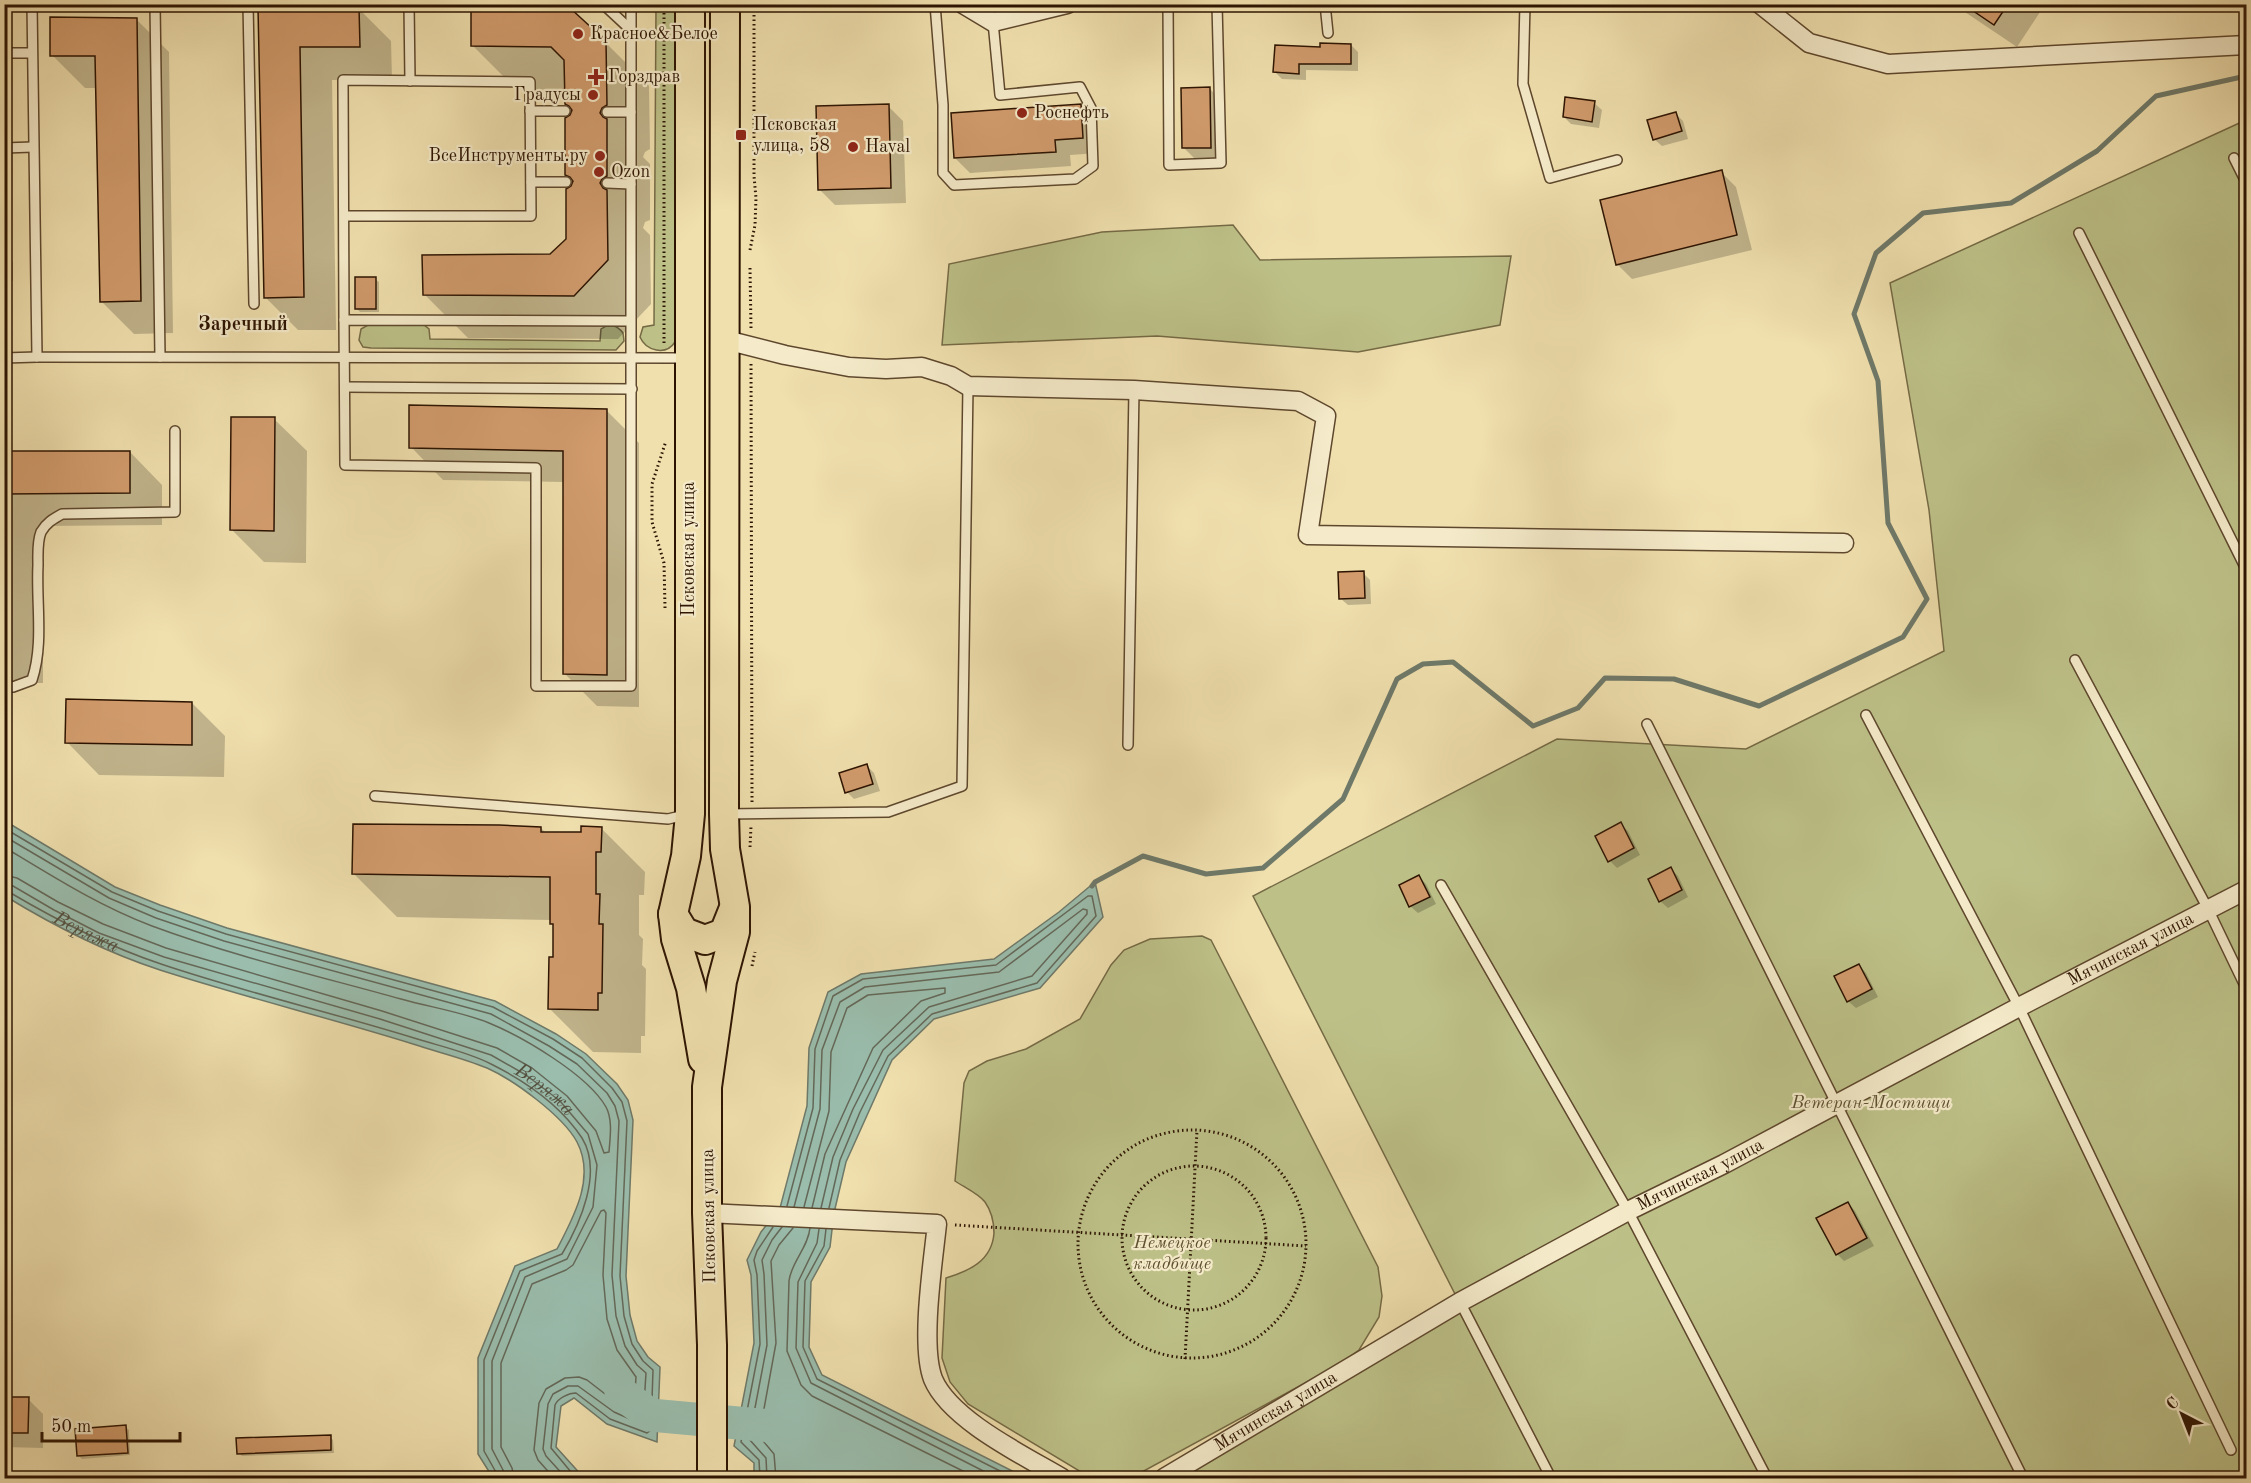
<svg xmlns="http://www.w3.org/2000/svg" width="2251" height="1483" font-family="'Old Standard TT',serif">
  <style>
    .green { fill: #bdc188; stroke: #756a45; stroke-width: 1.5 }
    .water { fill: #9abdad; stroke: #6e7969; stroke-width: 1.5 }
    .shadow { fill: #0003 }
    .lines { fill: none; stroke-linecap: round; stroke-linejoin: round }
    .shore { stroke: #646858; stroke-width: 1.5 }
    .stream { stroke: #6e7969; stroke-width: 5 }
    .river { stroke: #9abdad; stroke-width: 33 }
    .building { fill: #d19b6c; stroke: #2d1402; stroke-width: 1.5 }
    .lane-casing { stroke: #5e472d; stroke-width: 12 }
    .street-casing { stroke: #5e472d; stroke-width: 21 }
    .primary-casing { stroke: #2d1402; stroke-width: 32 }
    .path { stroke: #2d1402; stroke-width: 3; stroke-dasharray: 1.5 3; stroke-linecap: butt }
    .lane { stroke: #f5ebca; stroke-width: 9 }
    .street { stroke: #f5ebca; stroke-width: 18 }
    .primary { stroke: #f0e0ae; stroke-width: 28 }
    .poi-dot { fill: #8f2418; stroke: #f5ebca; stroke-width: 2 }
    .labels { text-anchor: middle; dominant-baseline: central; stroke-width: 4.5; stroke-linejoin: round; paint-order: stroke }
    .poi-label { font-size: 18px; fill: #2d1402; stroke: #f5ebca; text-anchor: start }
    .street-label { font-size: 18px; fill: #2d1402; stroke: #f5ebca }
    .park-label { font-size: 18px; font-style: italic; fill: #5f5131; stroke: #f5ebca }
    .neighbourhood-label { font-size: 20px; font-weight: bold; fill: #2d1402; stroke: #f5ebca }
    .water-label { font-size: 20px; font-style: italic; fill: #534f3e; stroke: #f5ebca }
  </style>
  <rect width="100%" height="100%" fill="#f0e0ae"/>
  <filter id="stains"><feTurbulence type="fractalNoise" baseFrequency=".00333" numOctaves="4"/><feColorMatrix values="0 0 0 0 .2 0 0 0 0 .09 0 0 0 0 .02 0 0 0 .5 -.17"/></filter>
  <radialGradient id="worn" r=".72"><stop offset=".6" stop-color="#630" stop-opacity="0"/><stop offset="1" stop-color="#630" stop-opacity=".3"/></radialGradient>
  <!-- green -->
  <g class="green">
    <path d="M 656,5 L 676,5 L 675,342 C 666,356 646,351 640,337 L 643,327 L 654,325 Z"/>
    <polygon points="2246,120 2246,1478 1164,1478 1459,1302 1253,896 1557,739 1746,749 1944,651 1929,510 1890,283"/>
    <polygon points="1233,225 1260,260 1511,256 1500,325 1358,352 1157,336 942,345 949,264 1102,232"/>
    <path d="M 368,325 L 424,325 L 429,329 L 430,339 L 600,341 L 601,329 C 609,323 617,325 623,333 L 624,341 L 616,350 L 371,348 L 363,347 L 359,340 L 361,329 Z"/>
    <path d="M 1202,936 L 1211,940 L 1378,1267 L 1382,1296 L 1379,1317 L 1359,1350 L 1338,1365 L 1131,1478 L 1091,1478 L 968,1404 L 950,1382 L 942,1358 L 946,1278 C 969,1271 992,1261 994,1233 C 994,1222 992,1212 985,1202 C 979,1194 964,1187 955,1181 L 964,1083 L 969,1071 L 987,1061 L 1026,1049 L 1080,1019 L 1111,965 L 1124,950 L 1150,939 Z"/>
  </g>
  <!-- water -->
  <g class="water">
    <path d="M 5,821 L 115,887 L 160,905 L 227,928 L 495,1001 L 556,1034 L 586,1054 L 617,1084 L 628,1100 L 633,1120 L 626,1276 L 630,1315 L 637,1341 L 648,1357 L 660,1367 L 657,1442 L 607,1424 L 574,1398 L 561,1406 L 556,1447 L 584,1478 L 493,1478 L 478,1454 L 478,1358 L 515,1266 L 557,1249 C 573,1218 596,1178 577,1142 C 563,1116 514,1080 487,1068 C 463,1058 437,1052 413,1044 C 330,1018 244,997 160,970 C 105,952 54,926 5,896 Z"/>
    <polygon points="1095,882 1103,917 1040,988 934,1019 892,1060 846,1162 834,1213 830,1247 811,1282 809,1347 822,1375 1026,1478 754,1478 754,1463 734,1446 754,1343 751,1275 747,1260 761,1232 780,1208 807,1106 809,1048 828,992 861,974 994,959 1059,912"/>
  </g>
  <!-- shadow -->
  <g class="shadow">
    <polygon points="1953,4 2038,4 2042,9 2017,47"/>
    <polygon points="358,8 391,41 392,79 332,80 336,330 298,330 265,297 260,10"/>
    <polygon points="136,19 169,52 173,333 134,334 101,301 97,88 85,88 52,55"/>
    <polygon points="605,42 649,86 650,149 645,152 643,157 650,164 650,220 645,222 643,228 650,235 651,304 618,339 468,338 424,294 550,256 567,240 574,182 567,175 573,110 567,104 566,90 516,89 473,46"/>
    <polygon points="1351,45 1358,52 1358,71 1306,70 1306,80 1282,79 1275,72 1321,48"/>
    <polygon points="1210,89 1221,100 1222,159 1195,159 1184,148"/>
    <polygon points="1594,103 1602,110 1599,128 1571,124 1564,117"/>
    <polygon points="888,106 903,121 906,203 835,205 820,190"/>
    <polygon points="1080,106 1095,121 1098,153 1070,155 1071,166 970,173 955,158"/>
    <polygon points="1676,114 1683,121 1688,139 1662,146 1654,139"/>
    <polygon points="1721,172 1736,187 1752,250 1632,279 1617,264"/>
    <polygon points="4,253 13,262 13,281 4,281"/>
    <polygon points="375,279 379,282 379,312 360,312 357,309"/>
    <polygon points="606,410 639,443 639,707 597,706 565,674 564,482 443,480 411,447"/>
    <polygon points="274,419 307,451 306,563 264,562 232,530"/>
    <polygon points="4,452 130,452 162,485 162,525 43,526 43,683 4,683"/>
    <polygon points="1363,573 1370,580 1371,604 1348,605 1340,598"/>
    <polygon points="192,703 225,736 224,777 99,775 67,742"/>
    <polygon points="867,766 874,773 880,791 854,799 847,792"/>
    <polygon points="1620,824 1628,831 1640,855 1617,868 1610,861"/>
    <polygon points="541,828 546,833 582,834 601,828 645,872 644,895 639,895 639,935 643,939 642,965 646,969 645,1036 641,1036 641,1053 593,1052 549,1008 554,959 555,927 551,920 397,917 354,874"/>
    <polygon points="1671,869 1678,876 1688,897 1668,908 1660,901"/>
    <polygon points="1419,877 1426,884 1436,904 1418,913 1410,906"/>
    <polygon points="1859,965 1866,973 1878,997 1856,1008 1848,1001"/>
    <polygon points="1848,1203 1855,1211 1874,1246 1844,1261 1837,1254"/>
    <polygon points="4,1398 28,1399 43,1414 43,1448 4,1447"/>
    <polygon points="125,1427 129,1430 130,1455 82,1459 79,1456"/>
    <polygon points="330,1437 333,1440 334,1453 242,1456 238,1453"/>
  </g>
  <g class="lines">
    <!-- shore -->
    <g class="shore">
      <path d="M 4,828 L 112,892 L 158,911 L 226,934 L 493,1007 L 553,1039 L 582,1058 L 612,1088 L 622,1102 L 627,1121 L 620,1276 L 624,1316 L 632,1344 L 643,1361 L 653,1370 L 651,1430 L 647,1433 L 610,1419 L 576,1393 C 569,1393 558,1398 555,1405 L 551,1448 L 576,1478"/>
      <polyline points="4,836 109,898 156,918 224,941 491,1014 549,1046 577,1064 607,1093 615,1106 619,1121 612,1275 616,1316 625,1346 637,1365 646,1373 643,1420 639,1423 614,1412 578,1386 568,1386 553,1394 548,1404 543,1449 546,1456 566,1478"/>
      <path d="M 4,847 C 52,876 99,906 152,926 C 233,956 318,976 401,999 C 429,1007 463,1012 489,1023 C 523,1037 588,1075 606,1107 C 613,1120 610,1138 609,1152 L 604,1153 L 596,1131 L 567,1096 L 532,1068 L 497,1048 L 382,1011 L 166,948 L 103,924 L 58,902 L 17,878 L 4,875"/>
      <path id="s1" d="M 4,884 L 13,886 L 54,910 L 99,933 L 164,957 L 380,1019 L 491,1055 L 526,1075 L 560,1101 L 588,1134 L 597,1165 L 593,1207 L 567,1259 L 525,1277 L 492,1361 L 492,1449 L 503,1470 L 505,1478"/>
      <path id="s2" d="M 4,892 L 9,892 C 58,921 107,946 161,964 C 244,992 330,1012 414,1038 C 439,1046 468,1052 491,1064 C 525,1081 561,1106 582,1138 C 603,1172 580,1224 562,1254 L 520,1271 L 484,1360 L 484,1451 L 497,1474 L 497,1478"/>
      <polyline points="787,1206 813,1108 815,1049 833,996 863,979 996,965 1088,896 1092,896 1096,916 1037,983 932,1014 888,1056 860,1112 840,1160 829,1208"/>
      <polyline points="794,1207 820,1109 822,1050 840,1002 865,987 999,972 1083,909 1087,910 1087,914 1032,976 929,1007 883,1050 853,1109 833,1157 821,1208"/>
      <polyline points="804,1207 829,1111 831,1052 847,1008 868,995 945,988 945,993 921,1001 873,1048 825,1154 812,1208"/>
      <path d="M 810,1228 C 808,1248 791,1262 789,1281 L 787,1351 L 801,1385 L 812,1396 L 977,1478"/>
      <polyline points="819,1229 817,1243 798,1282 796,1348 811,1383 997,1478"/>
      <polyline points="826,1229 824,1246 805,1281 803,1347 817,1379 1014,1478"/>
      <polyline points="514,1478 512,1468 501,1447 501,1363 532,1284 566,1270 573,1265 601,1211 604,1210 606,1213 603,1275 607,1319 617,1350 636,1377 634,1407 631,1409 618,1404 587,1380 579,1377 565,1378 546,1389 539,1403 534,1450 538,1460 554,1478"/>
      <polyline points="760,1478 759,1460 741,1442 760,1344 757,1275 754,1260 757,1251 773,1227"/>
      <polyline points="767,1478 766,1458 749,1439 767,1345 764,1274 762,1260 772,1240 782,1227"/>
      <polyline points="776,1478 774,1454 759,1436 776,1343 771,1261 779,1245 793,1228"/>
    </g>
    <!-- stream -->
    <polyline class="stream" points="1092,886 1095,882 1143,856 1206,874 1263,868 1343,799 1397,679 1423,664 1453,662 1533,726 1578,708 1605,678 1674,679 1759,706 1903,637 1927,599 1888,523 1878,381 1854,314 1876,253 1923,213 2011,203 2097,151 2156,96 2246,76"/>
    <!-- river -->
    <polyline class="river" points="621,1393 650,1415 771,1426 835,1478"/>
  </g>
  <!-- building -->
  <g class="building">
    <polygon points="1963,4 2008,4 1994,25"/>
    <polygon points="359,7 360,47 300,47 304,297 264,298 258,8"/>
    <polygon points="471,7 570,8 606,41 607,105 602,108 600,113 603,117 607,119 607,176 602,179 600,183 603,188 607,190 608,260 574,296 423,295 422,255 550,254 566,239 566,189 571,186 573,181 570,177 565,175 565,118 570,115 572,110 569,106 565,104 564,60 551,47 471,46"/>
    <polygon points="50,17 137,18 141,301 100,302 95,56 50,56"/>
    <polygon points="1320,43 1351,44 1351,64 1299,64 1299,74 1273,72 1275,45 1320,47"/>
    <polygon points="1210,87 1211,148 1182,148 1181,88"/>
    <polygon points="1565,97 1595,101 1592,122 1563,117"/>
    <polygon points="889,104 891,188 818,190 816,106"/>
    <polygon points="1081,104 1083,138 1055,140 1056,152 954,158 951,113"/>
    <polygon points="1676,112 1682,131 1653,140 1647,120"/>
    <polygon points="1722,170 1737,235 1616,265 1600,200"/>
    <rect x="355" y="277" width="21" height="32"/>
    <polygon points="409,405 607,409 607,675 563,674 563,451 409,448"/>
    <polygon points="231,417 275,417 274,531 230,530"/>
    <polygon points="4,451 130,451 130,493 4,494"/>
    <polygon points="1364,571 1365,598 1339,599 1338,572"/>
    <polygon points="66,699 192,702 192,745 65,743"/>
    <polygon points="867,764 873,784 845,793 839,773"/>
    <polygon points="1621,822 1634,848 1608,862 1595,836"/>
    <polygon points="353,824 499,825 541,827 541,832 581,832 581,826 602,827 601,852 596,852 596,894 600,894 599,924 603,924 602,993 598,993 598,1010 548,1009 549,957 553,957 553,924 550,924 550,877 352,874"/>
    <polygon points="1671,867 1682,890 1659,902 1648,879"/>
    <polygon points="1419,875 1430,897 1409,907 1399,885"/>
    <polygon points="1859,964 1872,989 1847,1002 1834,976"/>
    <polygon points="1848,1202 1867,1238 1836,1255 1816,1218"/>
    <polygon points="4,1397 29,1397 28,1433 4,1433"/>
    <polygon points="126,1425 128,1453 77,1456 75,1429"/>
    <polygon points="331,1435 331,1450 237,1454 236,1438"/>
  </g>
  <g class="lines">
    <!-- lane casing -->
    <g class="lane-casing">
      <g id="lane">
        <polyline points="32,4 37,357 686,358"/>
        <polyline points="155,4 160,357"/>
        <polyline points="248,4 254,304"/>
        <polyline points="409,4 410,81"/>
        <polyline points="603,4 631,30"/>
        <polyline points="631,4 631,686 536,686 536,468 345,465 344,320 631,321"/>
        <polyline points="935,4 943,105 943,173 954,185 1075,179 1093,166 1091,108 1080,87 1000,95 993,22"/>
        <polyline points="1168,4 1169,165 1221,163 1217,4"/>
        <polyline points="1325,4 1328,33"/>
        <polyline points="1525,4 1523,84 1550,178 1617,160"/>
        <polyline points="4,53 32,53"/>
        <polyline points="530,111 565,111"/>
        <polyline points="607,112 631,112"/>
        <polyline points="4,148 33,147"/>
        <polyline points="2234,158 2246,182"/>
        <polyline points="531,182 566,182"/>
        <polyline points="607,183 631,184"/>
        <polyline points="344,216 531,216 530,82 343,80 344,320"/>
        <polyline points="2079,233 2246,569"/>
        <polyline points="4,358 37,357"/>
        <polyline points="345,387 632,389"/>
        <polyline points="2075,660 2208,909 2246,988"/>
        <path d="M 4,686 L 13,687 L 32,680 C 44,644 36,603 38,565 C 38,554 37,542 41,532 C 46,523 53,519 62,514 L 175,512 L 175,431"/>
        <polyline points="1866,715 2019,1007 2231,1450"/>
        <polyline points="1647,724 2023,1478"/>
        <polyline points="1128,745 1134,390"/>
        <polyline points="375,796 668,819 685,815"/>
        <polyline points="727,814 888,812 962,786 968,386"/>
        <polyline points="1441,885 1628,1211 1767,1478"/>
        <polyline points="1460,1302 1551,1478"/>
      </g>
    </g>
    <!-- street casing -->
    <g class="street-casing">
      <g id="street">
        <polyline points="963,4 993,22 1067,4"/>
        <polyline points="1760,4 1809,43 1888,64 2246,45"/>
        <polyline points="726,340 785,355 849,367 886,369 922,367 951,376 968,386 1134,390 1298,401 1326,416 1308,535 1844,543"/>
        <path d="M 707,1213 L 937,1224 C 933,1262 920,1345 933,1379 C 950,1420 1025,1456 1062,1478"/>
        <path id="s3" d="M 1164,1478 L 1460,1302 L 1628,1211 L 1724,1164 L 2019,1007 L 2246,890"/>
      </g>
    </g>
    <!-- primary casing -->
    <g class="primary-casing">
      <g id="primary">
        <polyline points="690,4 690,814 686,856 673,914 676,939 691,988 703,1059"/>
        <polyline points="673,914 684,932 705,940 724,933 734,908"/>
        <polyline points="712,1478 712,1345 707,1213 707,1087 722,981 735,932 735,907 725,849 724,814 725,4"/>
      </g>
    </g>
    <!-- path -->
    <g class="path">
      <polyline points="664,4 664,345"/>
      <polyline points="750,250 755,225 756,198 754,176 754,4"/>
      <polyline points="750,268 751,328"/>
      <polyline points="751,364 752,802"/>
      <polyline points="665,608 664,563 652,522 652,484 666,441"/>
      <polyline points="750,847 751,826"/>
      <polyline points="752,966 755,952"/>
      <circle cx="1192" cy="1244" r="114"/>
      <circle cx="1194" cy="1238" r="72"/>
      <polyline points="955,1225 1306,1246"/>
      <polyline points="1185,1359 1197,1130"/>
    </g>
    <!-- lane -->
    <use href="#lane" class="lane"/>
    <!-- street -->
    <use href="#street" class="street"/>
    <!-- primary -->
    <use href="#primary" class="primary"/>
  </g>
  <!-- markers -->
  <g class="poi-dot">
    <circle cx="578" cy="34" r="6"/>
    <path d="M593 68h6v6h6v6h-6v6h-6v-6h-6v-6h6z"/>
    <circle cx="593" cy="95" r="6"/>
    <circle cx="1022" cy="113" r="6"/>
    <rect x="735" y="129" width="12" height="12" rx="3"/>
    <circle cx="853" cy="147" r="6"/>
    <circle cx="600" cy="156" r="6"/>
    <circle cx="599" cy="172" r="6"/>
  </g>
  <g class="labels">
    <!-- poi labels -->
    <g class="poi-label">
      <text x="590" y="34">Красное&amp;Белое</text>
      <text x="608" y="77">Горздрав</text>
      <text x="581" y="95" text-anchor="end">Градусы</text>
      <text x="1034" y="113">Роснефть</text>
      <text x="753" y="125">Псковская<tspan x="753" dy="21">улица, 58</tspan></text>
      <text x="865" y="147">Haval</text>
      <text x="588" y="156" text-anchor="end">ВсеИнструменты.ру</text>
      <text x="611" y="172">Ozon</text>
    </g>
    <!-- street labels -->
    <g class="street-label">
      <text transform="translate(689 549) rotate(-90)">Псковская улица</text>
      <text stroke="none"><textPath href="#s3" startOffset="1102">Мячинская улица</textPath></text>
      <text stroke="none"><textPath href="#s3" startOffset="616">Мячинская улица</textPath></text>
      <text transform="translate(709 1216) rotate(-91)">Псковская улица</text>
      <text stroke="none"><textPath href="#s3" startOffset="130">Мячинская улица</textPath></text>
    </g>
    <!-- park labels -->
    <g class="park-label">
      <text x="1871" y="1103">Ветеран-Мостищи</text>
      <text x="1172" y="1243">Немецкое<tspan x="1172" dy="21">кладбище</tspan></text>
    </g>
    <!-- neighbourhood labels -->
    <g class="neighbourhood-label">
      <text x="243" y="325">Заречный</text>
    </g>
    <!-- water labels -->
    <g class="water-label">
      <text stroke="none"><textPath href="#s2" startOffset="92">Веряжа</textPath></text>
      <text stroke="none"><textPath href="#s1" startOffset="582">Веряжа</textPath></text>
    </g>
  </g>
  <!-- margin -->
  <rect width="2251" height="1483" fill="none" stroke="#f0e0ae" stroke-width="24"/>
  <rect x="6" y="6" width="2239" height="1471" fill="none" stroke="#2d1402" stroke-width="3"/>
  <rect x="12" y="12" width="2227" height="1459" fill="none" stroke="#2d1402" stroke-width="1.5"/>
  <!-- north arrow -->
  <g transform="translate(2182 1414) rotate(318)" stroke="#f5ebca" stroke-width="4.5" paint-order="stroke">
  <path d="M0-4.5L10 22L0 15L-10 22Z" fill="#2d1402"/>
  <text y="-9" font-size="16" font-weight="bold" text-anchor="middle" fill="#2d1402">С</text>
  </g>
  <!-- scale -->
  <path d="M42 1432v9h138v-9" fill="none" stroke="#2d1402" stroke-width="3"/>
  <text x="51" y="1432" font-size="18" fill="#2d1402" stroke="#f5ebca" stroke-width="4.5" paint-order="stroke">50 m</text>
  <rect width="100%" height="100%" filter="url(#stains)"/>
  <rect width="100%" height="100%" fill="url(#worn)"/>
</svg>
